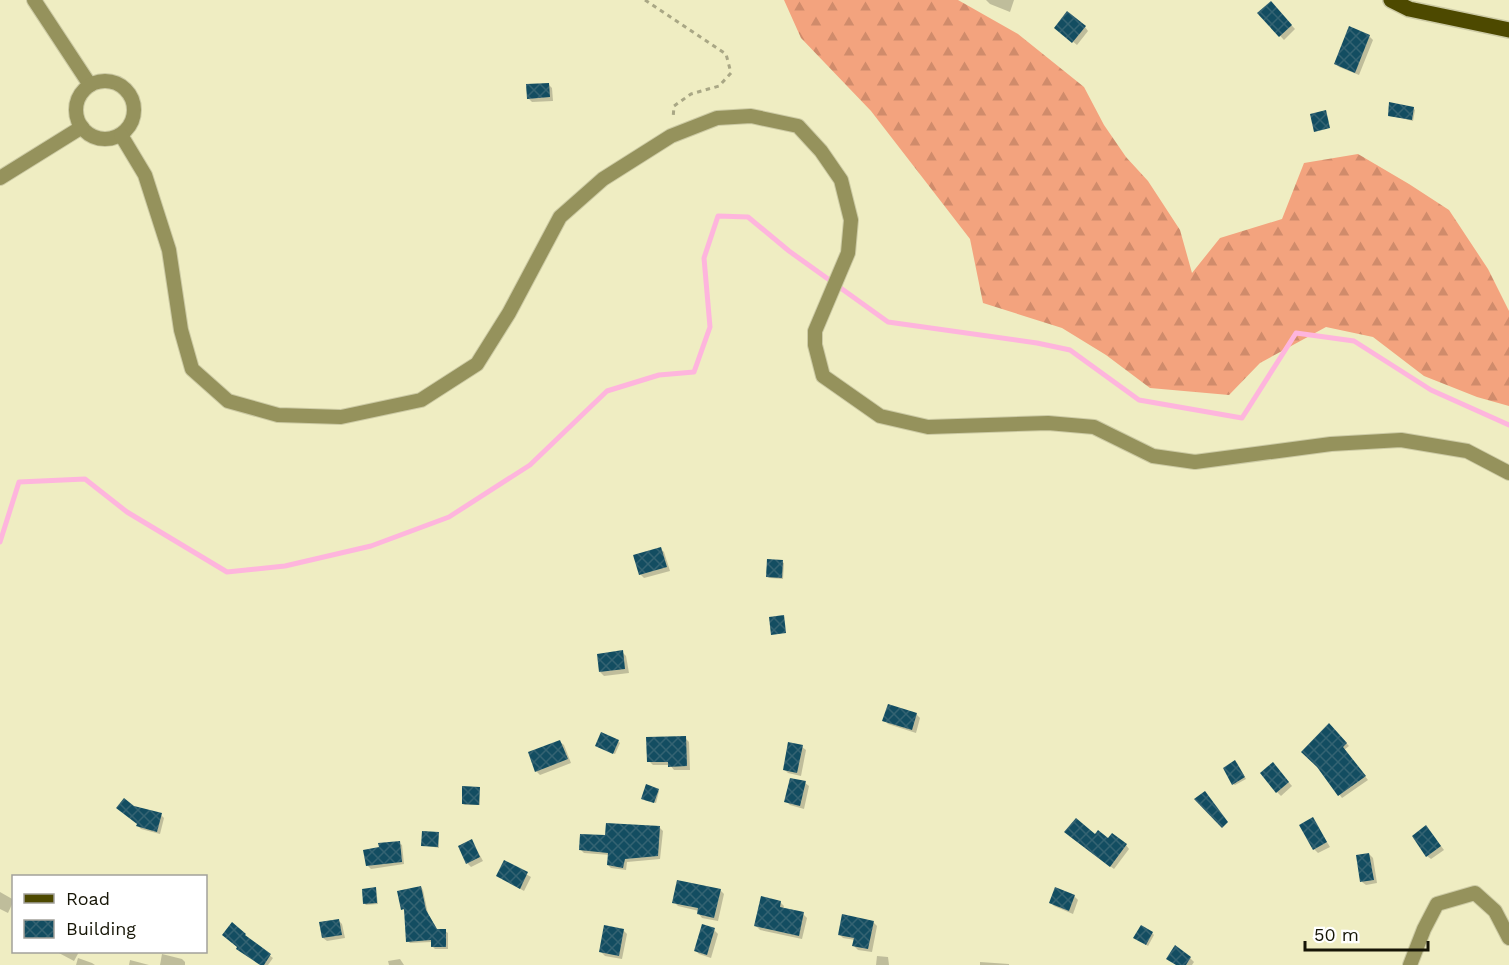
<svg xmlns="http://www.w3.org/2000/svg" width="1509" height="965" font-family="'Work Sans',sans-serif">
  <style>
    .forest { fill: url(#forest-firs) }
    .shadow { fill: #0003 }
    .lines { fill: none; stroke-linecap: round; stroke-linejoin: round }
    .stream { stroke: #feb5dd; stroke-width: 5 }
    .building { fill: url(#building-cross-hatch) }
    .minor-casing { stroke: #cccaa4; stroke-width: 16 }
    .primary-casing { stroke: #cccaa4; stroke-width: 18 }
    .path { stroke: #a9a785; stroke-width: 3; stroke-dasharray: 4.5 4.5; stroke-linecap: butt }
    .minor { stroke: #95925c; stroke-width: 14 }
    .primary { stroke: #4d4900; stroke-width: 15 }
  </style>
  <defs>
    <pattern id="forest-firs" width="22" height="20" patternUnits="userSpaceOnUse" patternTransform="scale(1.5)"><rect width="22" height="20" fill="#f3a37e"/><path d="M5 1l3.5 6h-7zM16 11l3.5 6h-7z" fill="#d08b6b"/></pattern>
    <pattern id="building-cross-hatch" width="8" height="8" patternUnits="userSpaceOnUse" patternTransform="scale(1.5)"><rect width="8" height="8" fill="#134d61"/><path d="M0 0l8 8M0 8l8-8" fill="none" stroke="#346372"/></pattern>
  </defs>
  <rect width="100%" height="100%" fill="#efedc2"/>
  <!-- forest -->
  <polygon class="forest" points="784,0 958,0 1018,34 1084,87 1104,125 1126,157 1148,181 1180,230 1192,273 1220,238 1282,219 1304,163 1358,154 1409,184 1449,210 1488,269 1509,311 1509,406 1477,397 1424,376 1373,337 1326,327 1260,363 1229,395 1150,388 1106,355 1062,328 983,303 970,239 871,111 801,38"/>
  <!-- shadow -->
  <g class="shadow">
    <polygon points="986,0 1014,0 1010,12 990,4"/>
    <polygon points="1271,3 1295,29 1284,40 1259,13"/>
    <polygon points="1085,27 1088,31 1077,45 1060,31"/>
    <polygon points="1369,36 1373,40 1359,75 1339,67 1336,64"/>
    <polygon points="548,84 552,88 553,101 532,102 528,98"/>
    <polygon points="1413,108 1415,110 1413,121 1389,115"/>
    <polygon points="660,548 664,552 670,571 644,578 640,574"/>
    <polygon points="782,562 784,563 783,579 769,578 767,576"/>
    <polygon points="622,652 626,656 629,673 604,676 600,672"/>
    <polygon points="916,714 920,718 916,733 888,724 884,720"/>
    <polygon points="1329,725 1349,746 1344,750 1368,780 1342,798 1318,766"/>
    <polygon points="685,738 689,742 690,770 674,770 670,765 653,765 649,761"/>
    <polygon points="618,741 620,743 615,754 598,747"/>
    <polygon points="560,742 564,745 571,763 540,775 536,771"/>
    <polygon points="802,747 806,750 801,776 788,773 784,769"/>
    <polygon points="1237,763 1246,779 1235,785 1233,784"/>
    <polygon points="1277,768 1292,786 1281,796 1277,792"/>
    <polygon points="805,783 809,786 804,809 790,805 786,801"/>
    <polygon points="479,788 480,805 465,805 463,804"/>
    <polygon points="658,790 659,791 656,803 644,800"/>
    <polygon points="134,807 161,815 164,818 160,834 141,829 138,826"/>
    <polygon points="1313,819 1330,847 1318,853 1314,849"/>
    <polygon points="660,828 663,831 660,859 627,862 626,870 611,868 608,865 610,855 584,853 581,850 607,837"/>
    <polygon points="1430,831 1444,850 1431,859 1427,856"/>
    <polygon points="438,834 439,848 423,845"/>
    <polygon points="1069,836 1095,836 1126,845 1129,849 1114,869"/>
    <polygon points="472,841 483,861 471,867 467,863"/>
    <polygon points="399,843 402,845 404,864 371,869 368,866"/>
    <polygon points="1369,854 1373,858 1377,883 1366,885 1362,882"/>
    <polygon points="505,862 531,877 524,891 498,876"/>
    <polygon points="421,887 423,890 428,914 438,931 445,931 448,933 448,949 435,949 432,946 432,942 410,943 408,941 406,912 403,909"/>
    <polygon points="376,889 378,904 366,905 365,904"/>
    <polygon points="720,890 724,894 718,921 702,918 699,914 699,911 678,906 674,902"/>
    <polygon points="0,892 14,900 8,913 0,909"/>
    <polygon points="1074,896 1078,900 1073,914 1054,906 1050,902"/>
    <polygon points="780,902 784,906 783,909 803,914 807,918 802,939 760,930 756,926"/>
    <polygon points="338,920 342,924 345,938 327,941 323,938"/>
    <polygon points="873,922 877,926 872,952 858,950 854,946 855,940 843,938 839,934"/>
    <polygon points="233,925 247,939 273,958 268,965 261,965"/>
    <polygon points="623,930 627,934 622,959 605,956 601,952"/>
    <polygon points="714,930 718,934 711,958 699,954 696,951"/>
    <polygon points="1152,933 1154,935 1148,946 1137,939"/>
    <polygon points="57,952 79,952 74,961"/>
    <polygon points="162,954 182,959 185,962 185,965 160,965"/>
    <polygon points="877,956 888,957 889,965 876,965"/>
    <polygon points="78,958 92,963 95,965 76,965"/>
    <polygon points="1190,958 1194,962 1192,965 1176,965"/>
    <polygon points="400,959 404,965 389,965 388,961"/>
    <polygon points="130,960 149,965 129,965"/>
    <polygon points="980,962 1009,964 1009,965 980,965"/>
  </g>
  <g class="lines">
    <!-- stream -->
    <polyline class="stream" points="0,542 19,482 85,479 127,512 227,572 285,566 371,546 449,517 530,465 607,391 659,375 694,372 710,327 704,258 718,216 748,217 789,251 888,322 1037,343 1070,350 1139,400 1242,418 1296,333 1354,341 1431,390 1509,425"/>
  </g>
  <!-- building -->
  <g class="building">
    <polygon points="1271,1 1292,25 1279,37 1257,13"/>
    <polygon points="1067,11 1086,26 1072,43 1054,28"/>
    <polygon points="1349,26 1370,35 1355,73 1334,64"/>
    <polygon points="549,83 550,97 527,99 526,84"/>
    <polygon points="1389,102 1414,107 1412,120 1388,116"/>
    <polygon points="1326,110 1330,128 1314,132 1310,114"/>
    <polygon points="661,547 667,567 639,575 633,555"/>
    <polygon points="767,559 783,560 782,578 766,577"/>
    <polygon points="784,615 786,633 771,635 769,617"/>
    <polygon points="623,650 625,669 599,672 597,654"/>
    <polygon points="888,704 917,713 912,730 882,721"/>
    <polygon points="1329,723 1347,743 1343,747 1366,776 1338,796 1317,767 1301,752"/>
    <polygon points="601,732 619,740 613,754 595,746"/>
    <polygon points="686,736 687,766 668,767 668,762 647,762 646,737"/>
    <polygon points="560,740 568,759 535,772 528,752"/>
    <polygon points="788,742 803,745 797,773 783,770"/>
    <polygon points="1235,760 1245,777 1232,785 1223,768"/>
    <polygon points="1273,762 1289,782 1276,793 1260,773"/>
    <polygon points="790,778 806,781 800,806 784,802"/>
    <polygon points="646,784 659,789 654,803 641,799"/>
    <polygon points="462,786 480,787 479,805 462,804"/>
    <polygon points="1205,791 1228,822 1222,828 1194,799"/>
    <polygon points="124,798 134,806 162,813 157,832 136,826 137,824 116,808"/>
    <polygon points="1313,817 1327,842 1313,850 1299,825"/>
    <polygon points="1076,818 1095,834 1098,830 1108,838 1112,833 1127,844 1110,867 1064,832"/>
    <polygon points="606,823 660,826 658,856 625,859 623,868 607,865 608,853 579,850 580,834 605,835"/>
    <polygon points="1426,825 1441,846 1426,857 1412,836"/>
    <polygon points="422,831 439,832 438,847 421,846"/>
    <polygon points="472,839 480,857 466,864 458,846"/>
    <polygon points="400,841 402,862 366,866 363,850 379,847 378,843"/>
    <polygon points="1369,853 1374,880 1360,882 1356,855"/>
    <polygon points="504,860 528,872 520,889 496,876"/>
    <polygon points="677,880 721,889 714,918 697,914 698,908 672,903"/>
    <polygon points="421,886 426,910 437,929 446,929 446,947 431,947 431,940 406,942 404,909 401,910 397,891"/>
    <polygon points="376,887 377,903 363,904 362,889"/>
    <polygon points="1055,887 1075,895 1069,911 1049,903"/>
    <polygon points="761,896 781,901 780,907 804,912 799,936 754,926"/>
    <polygon points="842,914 874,921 868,949 852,946 854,938 838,935"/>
    <polygon points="339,919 342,935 322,938 319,922"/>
    <polygon points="232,922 246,934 245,935 271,954 264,965 260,965 236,949 237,947 222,935"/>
    <polygon points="702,924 715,928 707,955 694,951"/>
    <polygon points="604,925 624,929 619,956 599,952"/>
    <polygon points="1141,925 1153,932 1146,945 1133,938"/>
    <polygon points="1175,945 1191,957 1186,965 1176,965 1166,959"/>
  </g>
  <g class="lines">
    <!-- minor casing -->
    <g class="minor-casing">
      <g id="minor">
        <polyline points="34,0 90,85"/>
        <circle cx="105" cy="110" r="29"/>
        <polyline points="121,135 145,175 169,250 181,330 192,369 228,401 278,415 341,417 421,400 477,364 509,313 560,217 603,179 671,136 717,118 751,116 798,126 821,151 841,180 851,220 848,253 815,331 815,345 823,376 880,416 928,427 1048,423 1094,427 1153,456 1195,462 1331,444 1401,440 1467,451 1509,473"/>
        <polyline points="0,178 82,127"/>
        <polyline points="1410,965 1424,929 1437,904 1475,893 1495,911 1509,938"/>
      </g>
    </g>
    <!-- primary casing -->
    <g class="primary-casing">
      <polyline id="primary" points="1391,0 1409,9 1509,30"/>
    </g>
    <!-- path -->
    <polyline class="path" points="645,0 726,54 731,73 719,86 691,94 674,106 673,119"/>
    <!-- minor -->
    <use href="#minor" class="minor"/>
    <!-- primary -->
    <use href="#primary" class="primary"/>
  </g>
  <!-- legend -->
  <rect x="12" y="875" width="195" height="78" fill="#ffffff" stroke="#a2a19b" stroke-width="1.5"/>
  <rect x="24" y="894" width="30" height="9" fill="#4d4900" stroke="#a2a19b" stroke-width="1.5"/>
  <text x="66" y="905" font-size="18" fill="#161506">Road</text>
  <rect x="24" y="920" width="30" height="18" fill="url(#building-cross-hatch)" stroke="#a2a19b" stroke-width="1.5"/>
  <text x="66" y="935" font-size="18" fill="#161506">Building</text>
  <!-- scale -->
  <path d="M1305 941v9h123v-9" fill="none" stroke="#161506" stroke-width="3"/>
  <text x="1314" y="941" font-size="18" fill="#161506" stroke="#ffffff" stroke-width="4.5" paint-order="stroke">50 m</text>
</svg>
